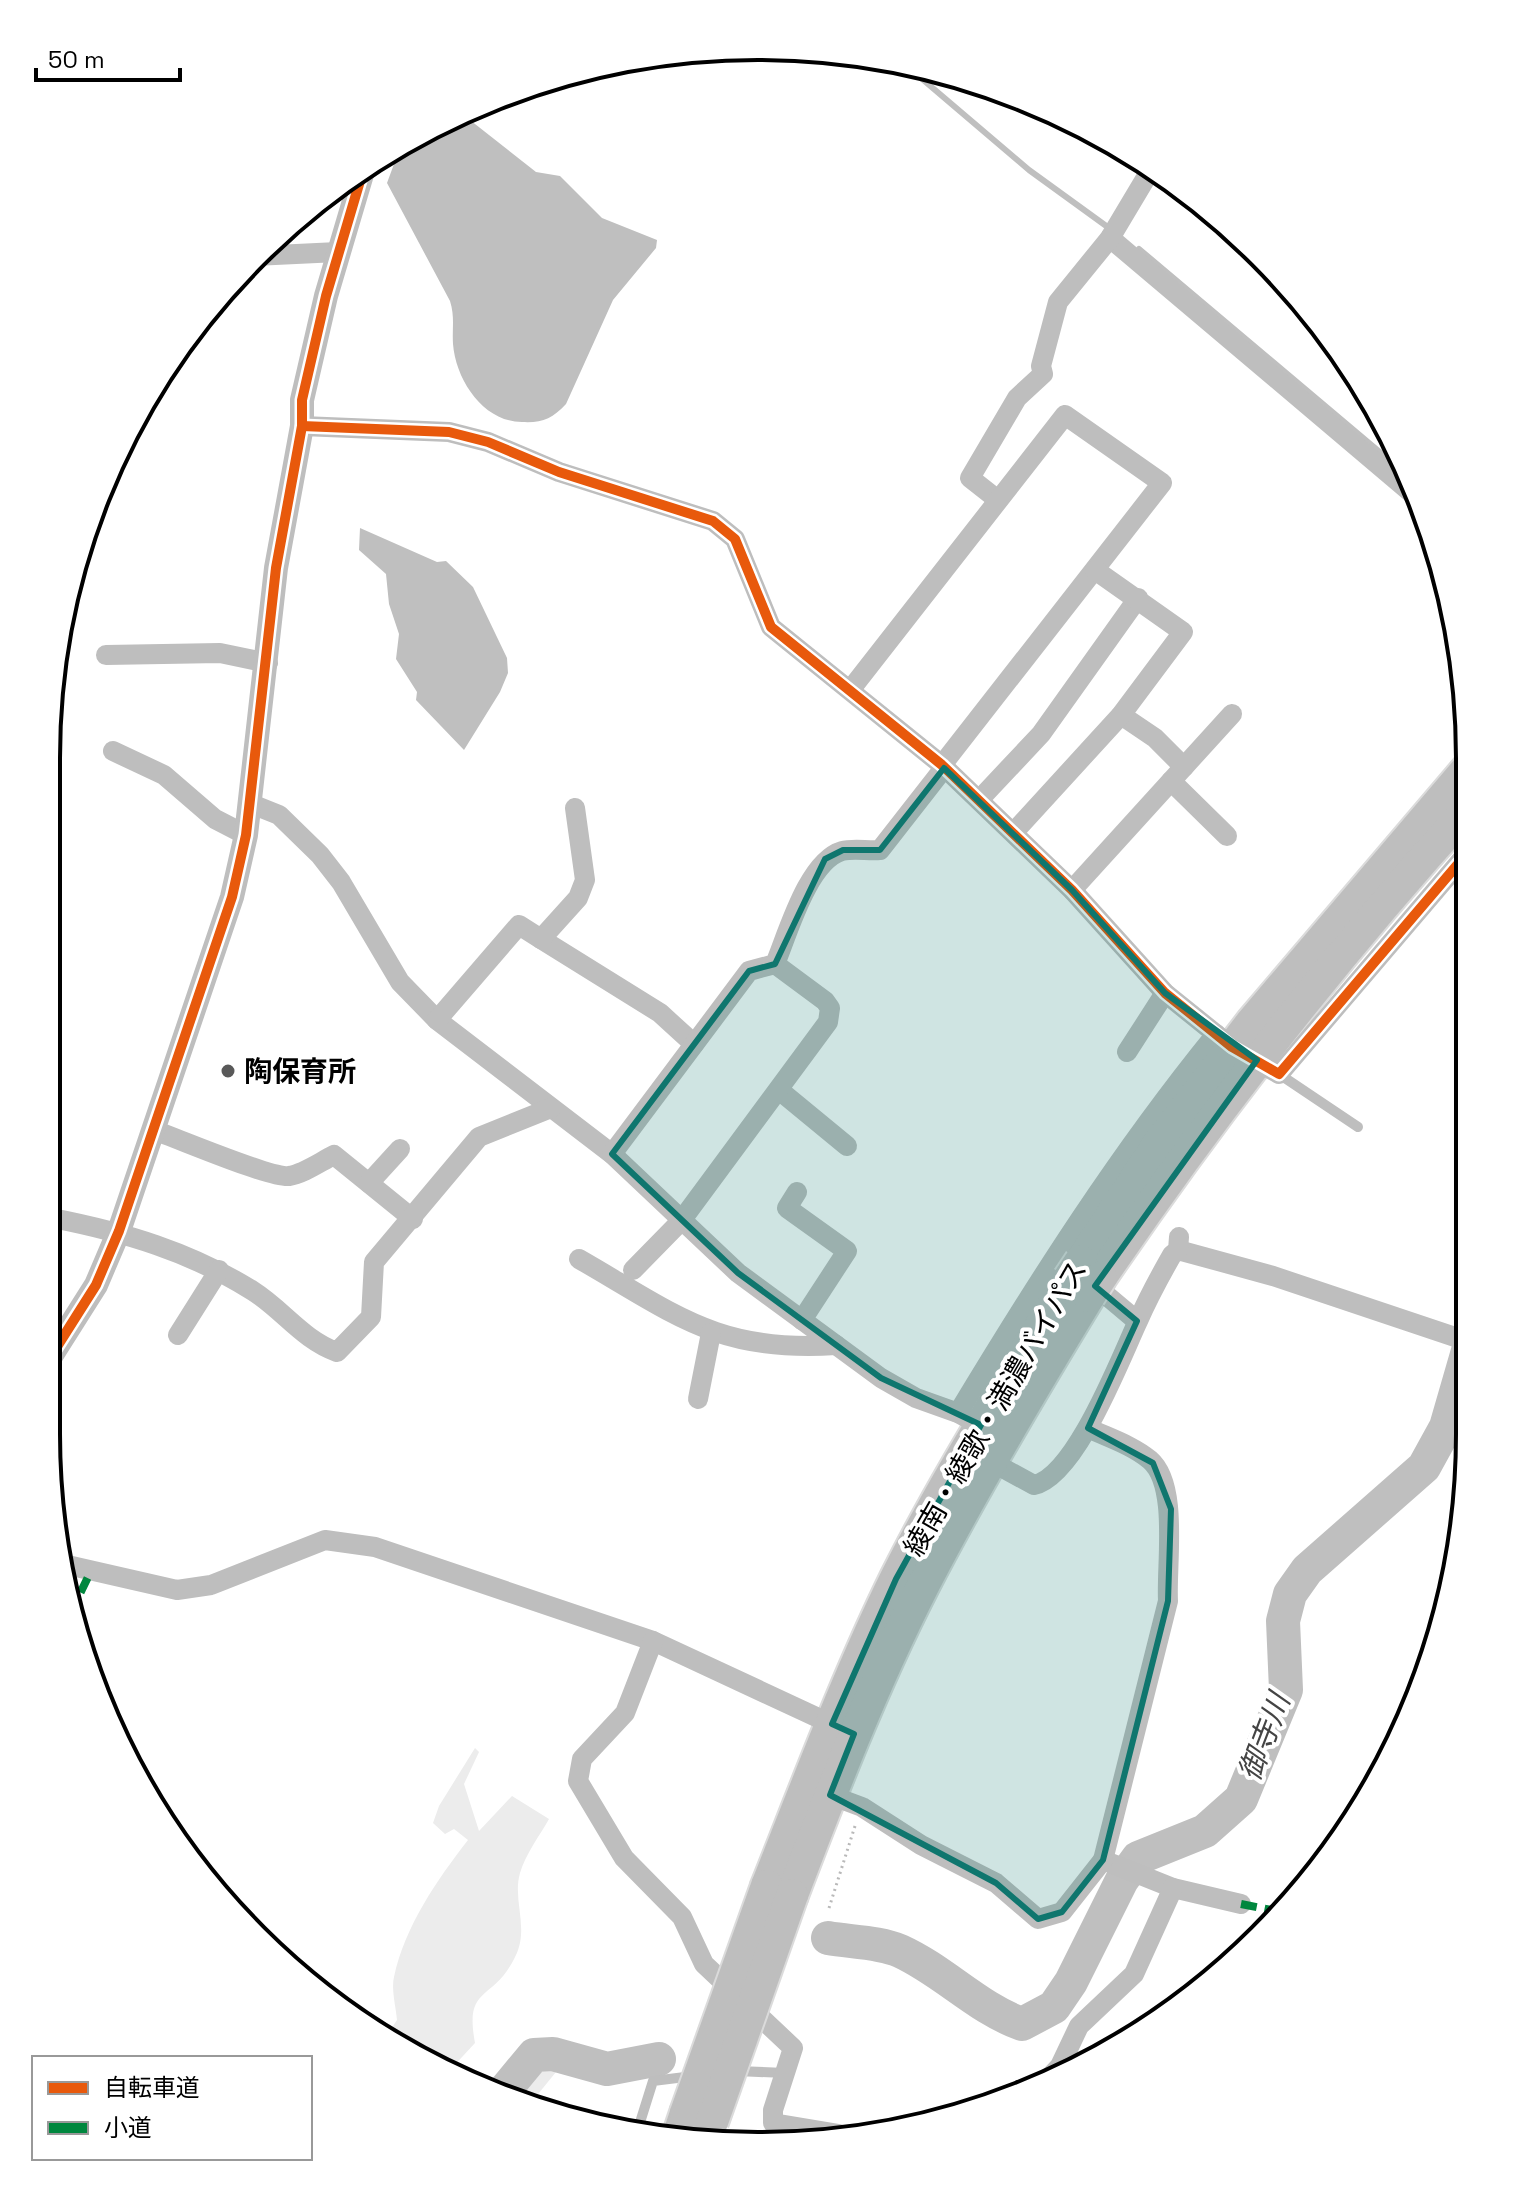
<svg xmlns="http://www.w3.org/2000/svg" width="1516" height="2192" font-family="'Space Grotesk','Noto Sans JP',sans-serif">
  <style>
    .green { fill: #ececec }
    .water { fill: #bfbfbf }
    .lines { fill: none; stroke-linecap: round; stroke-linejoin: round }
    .stream { stroke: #bfbfbf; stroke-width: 6 }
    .river { stroke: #bfbfbf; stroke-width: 34 }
    .trunk-casing { stroke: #dbdbdb; stroke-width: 36 }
    .path { stroke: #b9b9b9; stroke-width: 3; stroke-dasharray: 2 4; stroke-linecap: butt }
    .service { stroke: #bebebe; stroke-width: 10 }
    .minor { stroke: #bebebe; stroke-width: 20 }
    .tertiary { stroke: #bebebe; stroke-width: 24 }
    .trunk { stroke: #bebebe; stroke-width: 32 }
    .trunk-bridge-casing { stroke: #dbdbdb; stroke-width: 36; stroke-linecap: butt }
    .trunk-bridge { stroke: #bebebe; stroke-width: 32 }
    .quiet { stroke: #00873e; stroke-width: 8; stroke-dasharray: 16 8; stroke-linecap: butt }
    .cycleway-casing { stroke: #fff; stroke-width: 15 }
    .cycleway { stroke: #e8590c; stroke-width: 10 }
    .marked { fill: #0f766e; fill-opacity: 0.2; stroke: #0f766e; stroke-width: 6; stroke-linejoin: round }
    .poi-dot { fill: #595959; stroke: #fff; stroke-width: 3 }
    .labels { text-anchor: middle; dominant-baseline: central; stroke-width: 8; stroke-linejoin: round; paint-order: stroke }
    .poi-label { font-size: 28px; font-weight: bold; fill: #000; stroke: #fff; text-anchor: start }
    .street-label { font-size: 28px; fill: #000; stroke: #fff }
    .water-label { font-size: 30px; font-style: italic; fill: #444; stroke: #fff }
    .rim { fill: none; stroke: #000; stroke-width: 4 }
  </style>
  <rect width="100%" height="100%" fill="#fff"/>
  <!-- green -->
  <g class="green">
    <path d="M 475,1748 L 479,1752 L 464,1784 L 479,1831 L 512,1796 L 549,1819 C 540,1835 525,1855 520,1873 C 512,1901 530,1928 515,1957 C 493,2003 464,1984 475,2043 L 450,2070 L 389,2032 L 397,2020 C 396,2007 391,1989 394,1977 C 405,1926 437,1880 468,1840 L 454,1829 L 445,1834 L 433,1823 L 439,1806 Z"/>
    <polygon points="550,2058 556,2072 530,2104 504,2097 536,2060"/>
  </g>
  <!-- water -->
  <g class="water">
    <path d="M 461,113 L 536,172 L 560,176 L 602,218 L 657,240 L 656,248 L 613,300 L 566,404 C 552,419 542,423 522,422 C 484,422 456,381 453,344 C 452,328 455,317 450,301 L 387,183 L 401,145 Z"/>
    <polygon points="360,528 437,562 446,561 473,587 507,658 508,673 500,692 464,750 416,700 417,692 396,659 399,634 389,604 386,574 359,550"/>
  </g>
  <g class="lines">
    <!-- stream -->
    <g class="stream">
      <path d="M 769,47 C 787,57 798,61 817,52"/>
      <polyline points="901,61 1029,170 1109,228"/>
      <polyline points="1139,249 1407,475"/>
    </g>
    <!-- river -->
    <g class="river">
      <path d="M 828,1938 C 850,1942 880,1942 900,1951 C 944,1971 977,2008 1022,2024 L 1054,2007 L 1071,1982 L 1122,1880 L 1138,1858 L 1205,1831 L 1241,1799 L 1286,1690 L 1283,1621 L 1290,1594 L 1307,1570 L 1424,1467 L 1446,1427 L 1470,1344"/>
      <polyline points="500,2096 534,2055 553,2054 607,2069 659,2059"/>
    </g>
    <!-- trunk casing -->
    <g class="trunk-casing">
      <g id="trunk">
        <polyline points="1081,1261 1162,1139 1252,1022 1470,766"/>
        <path d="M 1101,1277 C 1213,1112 1336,955 1470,807"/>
        <path d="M 767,1886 C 808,1783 847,1678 896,1578 C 947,1476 1010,1378 1069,1279"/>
        <path d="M 792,1895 C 832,1790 872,1686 923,1586 C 974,1487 1031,1391 1089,1296"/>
        <polyline points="677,2140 686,2113"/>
      </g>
    </g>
    <!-- path -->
    <g class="path">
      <polyline points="829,1908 855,1826"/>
      <polyline points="748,2137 749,2134"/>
    </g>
    <!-- service -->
    <g class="service">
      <polyline points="1279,1074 1358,1127"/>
      <polyline points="737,2071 785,2073"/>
      <polyline points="637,2132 653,2081 693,2076"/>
    </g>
    <!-- minor -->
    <g class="minor">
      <polyline points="1110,238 1414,495"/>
      <polyline points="254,256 338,252"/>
      <polyline points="302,426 449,432 488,442 559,472 713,521 735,539 771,627 942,765 1072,890 1165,993 1232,1047 1279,1074 1470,850"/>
      <polyline points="998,500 970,478 1017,398 1043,374 1041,366 1058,302 1110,238 1153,166"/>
      <polyline points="106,655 220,653 268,663"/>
      <polyline points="851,689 1065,415 1162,483 942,765"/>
      <polyline points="1121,715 1155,738 1184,767"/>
      <polyline points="113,751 164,775 215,819 246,835"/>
      <polyline points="1171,781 1227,836"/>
      <polyline points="979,800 1041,734 1138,598"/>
      <polyline points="249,803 279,815 320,855 341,882 400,982 437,1020 612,1154 738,1273 881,1378 916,1398 958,1413 989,1430"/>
      <polyline points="1014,832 1121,715 1183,632 1095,570"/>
      <polyline points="1072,890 1232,714"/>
      <polyline points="541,939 660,1013 694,1044"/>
      <polyline points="437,1020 519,925 541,939 578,898 585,880 575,808"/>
      <polyline points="1127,1052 1165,993"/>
      <polyline points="779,1090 847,1146"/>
      <path d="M 153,1130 C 177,1138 272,1179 289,1176 C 303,1174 320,1162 334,1155 L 413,1219"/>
      <path d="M 612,1154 L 749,971 L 775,964 C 788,933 808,861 842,851 C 853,848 868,851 880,850 L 944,768"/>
      <polyline points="369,1183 400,1149"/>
      <polyline points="797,1192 787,1208 847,1251 802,1320"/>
      <path d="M 46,1220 L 52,1218 C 124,1232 191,1252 253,1291 C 283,1310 303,1340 337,1352 L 371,1317 L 374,1262 L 479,1137 L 551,1108"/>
      <polyline points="1178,1250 1273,1276 1461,1339 1470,1347"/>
      <path d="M 579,1259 C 675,1314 718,1353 836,1345"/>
      <polyline points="633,1270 681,1221 828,1022 830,1008 825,1001 775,964"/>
      <polyline points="1087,1279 1137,1321"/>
      <polyline points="178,1335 219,1270"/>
      <polyline points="698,1399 711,1333"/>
      <path d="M 958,1413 C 1037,1282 1119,1153 1216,1034"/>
      <path d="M 1088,1428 C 1109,1438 1132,1445 1150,1460 C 1179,1485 1166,1564 1168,1601 L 1103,1860 L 1173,1888 L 1241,1904"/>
      <path d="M 990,1461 L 1034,1485 C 1076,1476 1121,1357 1138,1321 C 1148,1298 1160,1276 1172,1255 L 1178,1250 L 1179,1237"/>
      <polyline points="63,1564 177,1590 211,1585 325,1540 375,1547 653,1641 840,1728"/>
      <polyline points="653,1641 625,1713 582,1759 578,1781 624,1858 682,1917 704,1964 793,2048 773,2110 773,2123 839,2134"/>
      <polyline points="830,1795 862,1807 921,1845 996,1883 1038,1919 1062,1912 1103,1860"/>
      <polyline points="1046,2081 1060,2066 1079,2026 1134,1974 1173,1888"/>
    </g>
    <!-- tertiary -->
    <polyline class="tertiary" points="46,1364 96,1285 119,1231 232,897 246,835 276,568 302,426 302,400 326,296 365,164"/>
    <!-- trunk -->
    <use href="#trunk" class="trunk"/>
    <!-- trunk-bridge casing -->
    <g class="trunk-bridge-casing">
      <g id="trunk-bridge">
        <polyline points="1069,1279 1081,1261"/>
        <polyline points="1089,1296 1101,1277"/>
        <polyline points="686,2113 767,1886"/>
        <polyline points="712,2122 792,1895"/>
      </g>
    </g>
    <!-- trunk-bridge -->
    <use href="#trunk-bridge" class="trunk-bridge"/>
    <!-- quiet -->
    <g class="quiet">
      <polyline points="70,1614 91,1571"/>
      <polyline points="1241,1904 1282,1912"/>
    </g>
    <!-- cycleway casing -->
    <g class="cycleway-casing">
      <g id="cycleway">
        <polyline points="302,426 449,432 488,442 559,472 713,521 735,539 771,627 942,765 1072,890 1165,993 1232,1047 1279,1074 1470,850"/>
        <polyline points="46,1364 96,1285 119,1231 232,897 246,835 276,568 302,426 302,400 326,296 365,164"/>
      </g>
    </g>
    <!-- cycleway -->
    <use href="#cycleway" class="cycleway"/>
  </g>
  <!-- marked area -->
  <path class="marked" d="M 944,768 L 1072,890 L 1165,993 L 1257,1060 L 1095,1286 L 1137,1321 L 1088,1428 L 1153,1463 L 1171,1509 L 1168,1601 L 1103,1860 L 1062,1912 L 1038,1919 L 996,1883 L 830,1795 L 854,1734 L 832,1724 L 896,1579 L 981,1425 L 881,1378 L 738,1273 L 612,1154 L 749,971 L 775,964 L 825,859 L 843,850 L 880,850 Z"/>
  <!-- markers -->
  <circle class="poi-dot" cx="228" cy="1071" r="8"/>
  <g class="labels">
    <!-- poi labels -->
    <g class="poi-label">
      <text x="244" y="1071">陶保育所</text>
    </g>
    <!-- street labels -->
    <g class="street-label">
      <text transform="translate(995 1408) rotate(-60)">綾南・綾歌・満濃バイパス</text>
    </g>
    <!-- water labels -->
    <g class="water-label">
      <text transform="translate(1264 1737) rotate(-69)">御寺川</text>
    </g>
  </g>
  <!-- crop -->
  <path d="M0 0H1516V2192H0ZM758 60H758A698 698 0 0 1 1456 758V1434A698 698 0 0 1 758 2132H758A698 698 0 0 1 60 1434V758A698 698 0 0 1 758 60Z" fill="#fff" fill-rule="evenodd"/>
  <path class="rim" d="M758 60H758A698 698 0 0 1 1456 758V1434A698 698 0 0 1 758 2132H758A698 698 0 0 1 60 1434V758A698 698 0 0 1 758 60Z"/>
  <!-- legend -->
  <rect x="32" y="2056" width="280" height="104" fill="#ffffff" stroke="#999999" stroke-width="2"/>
  <rect x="48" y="2082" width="40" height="12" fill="#e8590c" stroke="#999999" stroke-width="2"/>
  <text x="104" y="2096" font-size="24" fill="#000000">自転車道</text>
  <rect x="48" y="2122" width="40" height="12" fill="#00873e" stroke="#999999" stroke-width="2"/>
  <text x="104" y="2136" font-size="24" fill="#000000">小道</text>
  <!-- scale -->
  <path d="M36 68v12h144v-12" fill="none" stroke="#000000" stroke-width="4"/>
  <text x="48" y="68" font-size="24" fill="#000000" stroke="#ffffff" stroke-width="6" paint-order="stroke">50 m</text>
</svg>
